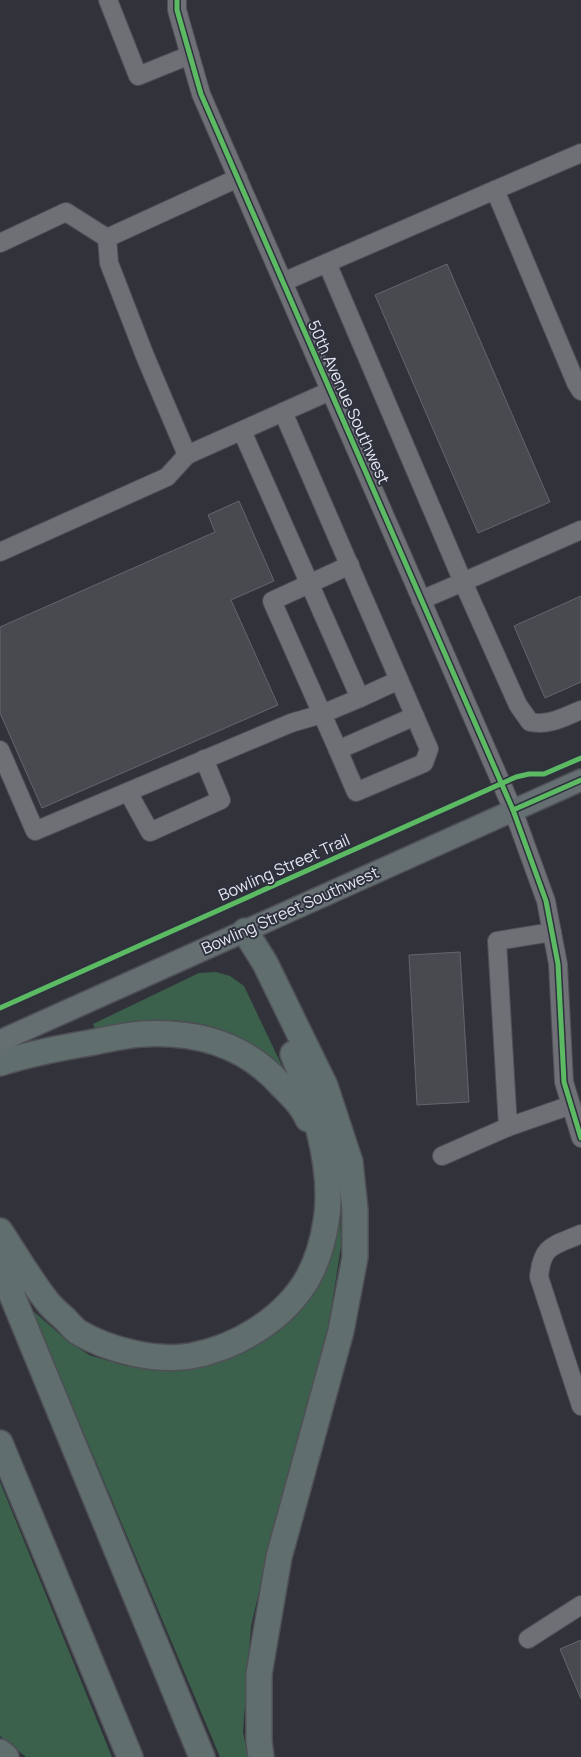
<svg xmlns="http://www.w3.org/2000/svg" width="581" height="1757" font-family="Manrope,sans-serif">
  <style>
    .green { fill: #3b604b }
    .building { fill: #494a50; stroke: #65666d }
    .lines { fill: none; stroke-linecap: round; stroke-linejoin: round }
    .minor-casing { stroke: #4f5057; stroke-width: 20 }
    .major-casing { stroke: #4f5057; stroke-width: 24 }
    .highway-casing { stroke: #4f5057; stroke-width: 28 }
    .minor { stroke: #6f7076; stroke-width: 18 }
    .major { stroke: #656e70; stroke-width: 21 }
    .highway { stroke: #606e6e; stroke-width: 25 }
    .cycleway-casing { stroke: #2e313e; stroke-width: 8 }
    .cycleway { stroke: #5cba63; stroke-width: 5 }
    .labels { text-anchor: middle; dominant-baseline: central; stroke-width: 4; stroke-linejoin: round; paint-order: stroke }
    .street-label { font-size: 16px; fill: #e5e7f0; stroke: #2e313e }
  </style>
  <rect width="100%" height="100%" fill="#32333a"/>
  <!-- green -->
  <g class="green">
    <path d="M 216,972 L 230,976 L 244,986 L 283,1068 C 274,1061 265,1053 256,1047 C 203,1013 154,1017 96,1030 L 93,1024 L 199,973 Z"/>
    <polygon points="340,1198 341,1246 330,1317 316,1381 279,1507 251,1626 243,1732 248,1757 220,1757 32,1310 63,1337 89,1355 126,1366 162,1370 202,1367 240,1354 289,1319"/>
    <polygon points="0,1482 112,1757 26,1757 0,1736"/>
  </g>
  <!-- building -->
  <g class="building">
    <polygon points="447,264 550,502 478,533 375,295"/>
    <polygon points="239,501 274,581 231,600 278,705 42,808 0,713 0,627 215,532 208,515"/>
    <polygon points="581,596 581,682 545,698 514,626"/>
    <polygon points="460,952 469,1102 417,1105 409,955"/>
    <polygon points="581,1640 581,1699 560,1649"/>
  </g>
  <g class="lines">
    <!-- minor casing -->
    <g class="minor-casing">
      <g id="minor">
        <polyline points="108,0 138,76 190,55"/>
        <polyline points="177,0 177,10 201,94 513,810 546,901 558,964 564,1082 581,1138"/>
        <polyline points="238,178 107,238 109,263 145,356 187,455 330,391"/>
        <polyline points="495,190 581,153"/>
        <polyline points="0,243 66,212 107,238"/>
        <polyline points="327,263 463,582 581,530"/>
        <polyline points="283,282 495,190 576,383 581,391"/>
        <polyline points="283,412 429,749 424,763 356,792 338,750 415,716"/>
        <polyline points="0,552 167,477 187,455"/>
        <path d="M 421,600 L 463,582 L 518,705 L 530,722 C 549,726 564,717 581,710"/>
        <polyline points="360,698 399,680"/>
        <polyline points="0,750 35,831 291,723 322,714 360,698 242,431"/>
        <polyline points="338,750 272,601 350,565"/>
        <polyline points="128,792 150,832 221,800 204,759"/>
        <polyline points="552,932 497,941 508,1127 571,1105"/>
        <polyline points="442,1156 508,1127"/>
        <path d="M 581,1234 C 554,1246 542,1244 539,1277 L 581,1406"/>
        <polyline points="528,1639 581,1605"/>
      </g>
    </g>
    <!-- major casing -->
    <g class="major-casing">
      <polyline id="major" points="0,1041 581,780"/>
    </g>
    <!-- highway casing -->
    <g class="highway-casing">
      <g id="highway">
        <polyline points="245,931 265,963 325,1086 350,1162 355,1210 355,1257 341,1331 279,1557 259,1674 259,1741 261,1757"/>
        <path d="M 0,1063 C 29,1054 59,1048 89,1043 C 106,1040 124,1035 142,1034 C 195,1031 244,1044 280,1084 C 291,1095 302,1105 308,1119"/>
        <path d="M 0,1231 C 15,1254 29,1278 46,1300 C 51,1307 58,1313 65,1319 C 69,1323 73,1328 78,1332 C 108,1350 156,1362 191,1356 C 238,1347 286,1318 309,1276 C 318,1259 323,1241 326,1222 C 335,1169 313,1102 293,1054"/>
        <polyline points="0,1266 202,1757"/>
        <polyline points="0,1443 130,1757"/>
        <polyline points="0,1752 6,1757"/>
      </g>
    </g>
    <!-- minor -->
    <use href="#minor" class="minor"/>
    <!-- major -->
    <use href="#major" class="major"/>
    <!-- highway -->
    <use href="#highway" class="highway"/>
    <!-- cycleway casing -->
    <g class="cycleway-casing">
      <g id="cycleway">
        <polyline points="177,0 177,10 201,94 513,810 546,901 558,964 564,1082 581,1138"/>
        <polyline points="513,810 581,780"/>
        <polyline points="0,1008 516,777 529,774 544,774 581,758"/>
      </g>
    </g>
    <!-- cycleway -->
    <use href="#cycleway" class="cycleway"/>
  </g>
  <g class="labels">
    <!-- street labels -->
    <g class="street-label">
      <text transform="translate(349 402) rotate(66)">50th Avenue Southwest</text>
      <text transform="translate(284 867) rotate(-24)">Bowling Street Trail</text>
      <text transform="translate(290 910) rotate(-24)">Bowling Street Southwest</text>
    </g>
  </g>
</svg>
